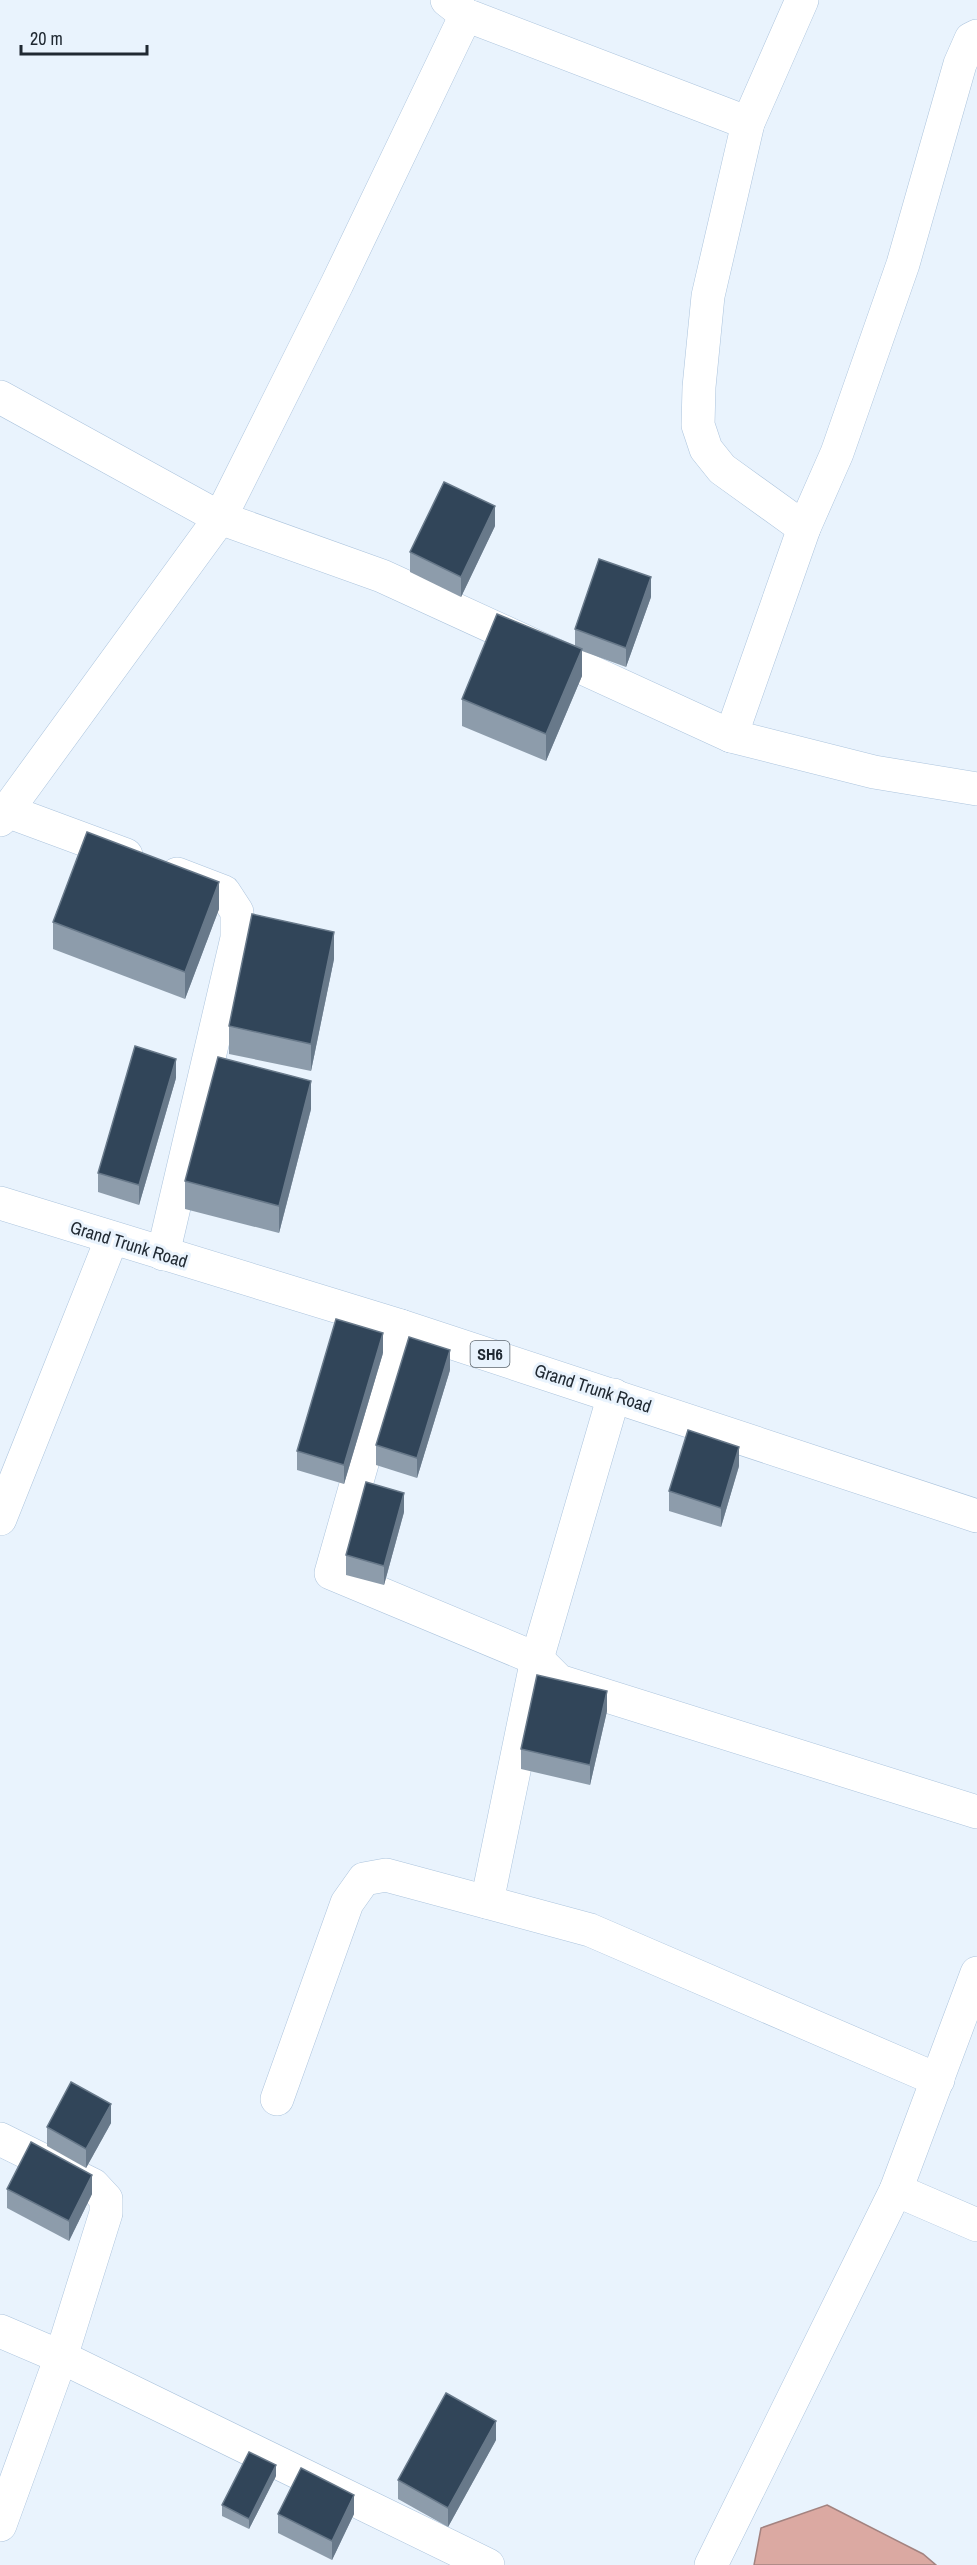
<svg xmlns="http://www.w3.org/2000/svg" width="977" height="2565" font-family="'Archivo Narrow',sans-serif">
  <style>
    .water { fill: #dba9a2; stroke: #a38380; stroke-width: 1.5 }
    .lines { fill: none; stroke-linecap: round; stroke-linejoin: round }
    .minor-casing { stroke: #acc4dd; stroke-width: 34 }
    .major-casing { stroke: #acc4dd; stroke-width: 34 }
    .minor { stroke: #fff; stroke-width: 33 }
    .major { stroke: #fff; stroke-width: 33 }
    .wall { fill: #8d9cab }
    .shaded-wall { fill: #68798a }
    .building { fill: #314559; stroke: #68798a; stroke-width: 1.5 }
    .labels { text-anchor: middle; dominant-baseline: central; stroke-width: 6; stroke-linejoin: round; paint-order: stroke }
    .shield { fill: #e9f3fd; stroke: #5c666f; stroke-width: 1.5 }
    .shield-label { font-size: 16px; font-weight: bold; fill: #202932 }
    .street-label { font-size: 18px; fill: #202932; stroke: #e9f3fd }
  </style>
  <rect width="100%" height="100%" fill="#e9f3fd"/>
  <!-- water -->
  <polygon class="water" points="827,2505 923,2554 936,2565 754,2565 761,2528"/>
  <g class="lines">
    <!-- minor casing -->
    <g class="minor-casing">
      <g id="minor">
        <polyline points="447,0 466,15 748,123"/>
        <polyline points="802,0 748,123 708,296 699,387 698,425 706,449 722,469 804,528"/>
        <polyline points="0,397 220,518 382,576 731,736 874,772 977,789"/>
        <polyline points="731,736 804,528 837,453 903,264 960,64 971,39 977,36"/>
        <polyline points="7,811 126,855"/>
        <polyline points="0,820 220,518 337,284 466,15"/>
        <polyline points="163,1254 237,938 237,912 224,892 177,874"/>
        <polyline points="401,1326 331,1573 537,1659 559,1681 977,1812"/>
        <polyline points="0,1519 112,1238"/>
        <polyline points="487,1902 537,1659 614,1395"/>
        <polyline points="277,2099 347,1903 364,1879 386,1875 590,1930 938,2080"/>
        <polyline points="0,2139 93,2185 106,2199 106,2213 61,2357 0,2525"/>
        <polyline points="896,2190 977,2225"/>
        <polyline points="0,2331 61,2357 488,2565"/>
        <polyline points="711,2565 896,2190 977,1973"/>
      </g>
    </g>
    <!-- major casing -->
    <g class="major-casing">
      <polyline id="major" points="0,1203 401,1326 977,1516"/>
    </g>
    <!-- minor -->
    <use href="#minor" class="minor"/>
    <!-- major -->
    <use href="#major" class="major"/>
  </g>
  <!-- wall -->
  <g class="wall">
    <polygon points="495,526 461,597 410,572 410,552"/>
    <polygon points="651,597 626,667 582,651 582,676 546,761 462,726 462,699 575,646 575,629"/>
    <polygon points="219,909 185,999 53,949 53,922"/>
    <polygon points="334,959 311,1071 229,1054 229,1026"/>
    <polygon points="176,1078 139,1205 98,1192 98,1173"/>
    <polygon points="311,1109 279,1233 185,1209 185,1181"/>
    <polygon points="383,1353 344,1484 297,1470 297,1451"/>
    <polygon points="450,1370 417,1478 376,1465 376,1445"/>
    <polygon points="739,1466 721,1527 669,1511 669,1491"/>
    <polygon points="404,1512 384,1585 346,1575 346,1555"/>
    <polygon points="607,1711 590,1785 521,1769 521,1749"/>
    <polygon points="111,2123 86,2168 47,2146 47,2127"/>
    <polygon points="7,2189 92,2194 69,2241 7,2208"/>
    <polygon points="496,2440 448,2527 398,2499 398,2480"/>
    <polygon points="276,2476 249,2529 222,2516 222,2505"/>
    <polygon points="278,2514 354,2514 332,2560 278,2533"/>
  </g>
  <!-- shaded-wall -->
  <g class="shaded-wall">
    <polygon points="495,506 495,526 461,597 461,577"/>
    <polygon points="651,577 651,597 626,667 626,648"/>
    <polygon points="582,649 582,676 546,761 546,734"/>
    <polygon points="219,882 219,909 185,999 185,972"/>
    <polygon points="334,932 334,959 311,1071 311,1044"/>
    <polygon points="176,1059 176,1078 139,1205 139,1185"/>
    <polygon points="311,1081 311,1109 279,1233 279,1206"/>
    <polygon points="383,1333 383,1353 344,1484 344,1465"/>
    <polygon points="450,1350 450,1370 417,1478 417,1458"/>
    <polygon points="739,1447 739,1466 721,1527 721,1508"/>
    <polygon points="404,1493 404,1512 384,1585 384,1566"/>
    <polygon points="607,1691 607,1711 590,1785 590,1765"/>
    <polygon points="111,2104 111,2123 86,2168 86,2149"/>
    <polygon points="92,2175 92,2194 69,2241 69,2221"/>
    <polygon points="496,2421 496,2440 448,2527 448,2508"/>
    <polygon points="276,2465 276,2476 249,2529 249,2519"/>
    <polygon points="354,2495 354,2514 332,2560 332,2541"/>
  </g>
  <!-- building -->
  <g class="building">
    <polygon points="444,482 495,506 461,577 410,552"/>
    <polygon points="599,559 651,577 626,648 575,629"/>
    <polygon points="497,614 582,649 546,734 462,699"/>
    <polygon points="87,832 219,882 185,972 53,922"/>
    <polygon points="252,914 334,932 311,1044 229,1026"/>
    <polygon points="135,1046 176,1059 139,1185 98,1173"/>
    <polygon points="218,1057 311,1081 279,1206 185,1181"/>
    <polygon points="336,1319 383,1333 344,1465 297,1451"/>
    <polygon points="409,1337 450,1350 417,1458 376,1445"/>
    <polygon points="688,1430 739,1447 721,1508 669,1491"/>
    <polygon points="366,1482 404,1493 384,1566 346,1555"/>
    <polygon points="537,1675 607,1691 590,1765 521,1749"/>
    <polygon points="71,2082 111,2104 86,2149 47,2127"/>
    <polygon points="31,2142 92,2175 69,2221 7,2189"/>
    <polygon points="446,2393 496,2421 448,2508 398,2480"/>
    <polygon points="249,2452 276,2465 249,2519 222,2505"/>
    <polygon points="301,2468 354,2495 332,2541 278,2514"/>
  </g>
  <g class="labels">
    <!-- shield labels -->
    <rect class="shield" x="470.5" y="1341" width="39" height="26" rx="4.5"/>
    <g class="shield-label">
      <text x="490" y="1354">SH6</text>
    </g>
    <!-- street labels -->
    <g class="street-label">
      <text transform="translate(129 1244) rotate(17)">Grand Trunk Road</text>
      <text transform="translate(593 1388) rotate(18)">Grand Trunk Road</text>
    </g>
  </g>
  <!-- scale -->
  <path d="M21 45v9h126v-9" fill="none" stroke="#202932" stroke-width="3"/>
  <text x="30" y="45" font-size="18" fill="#202932" stroke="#e9f3fd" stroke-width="4.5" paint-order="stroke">20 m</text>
</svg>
